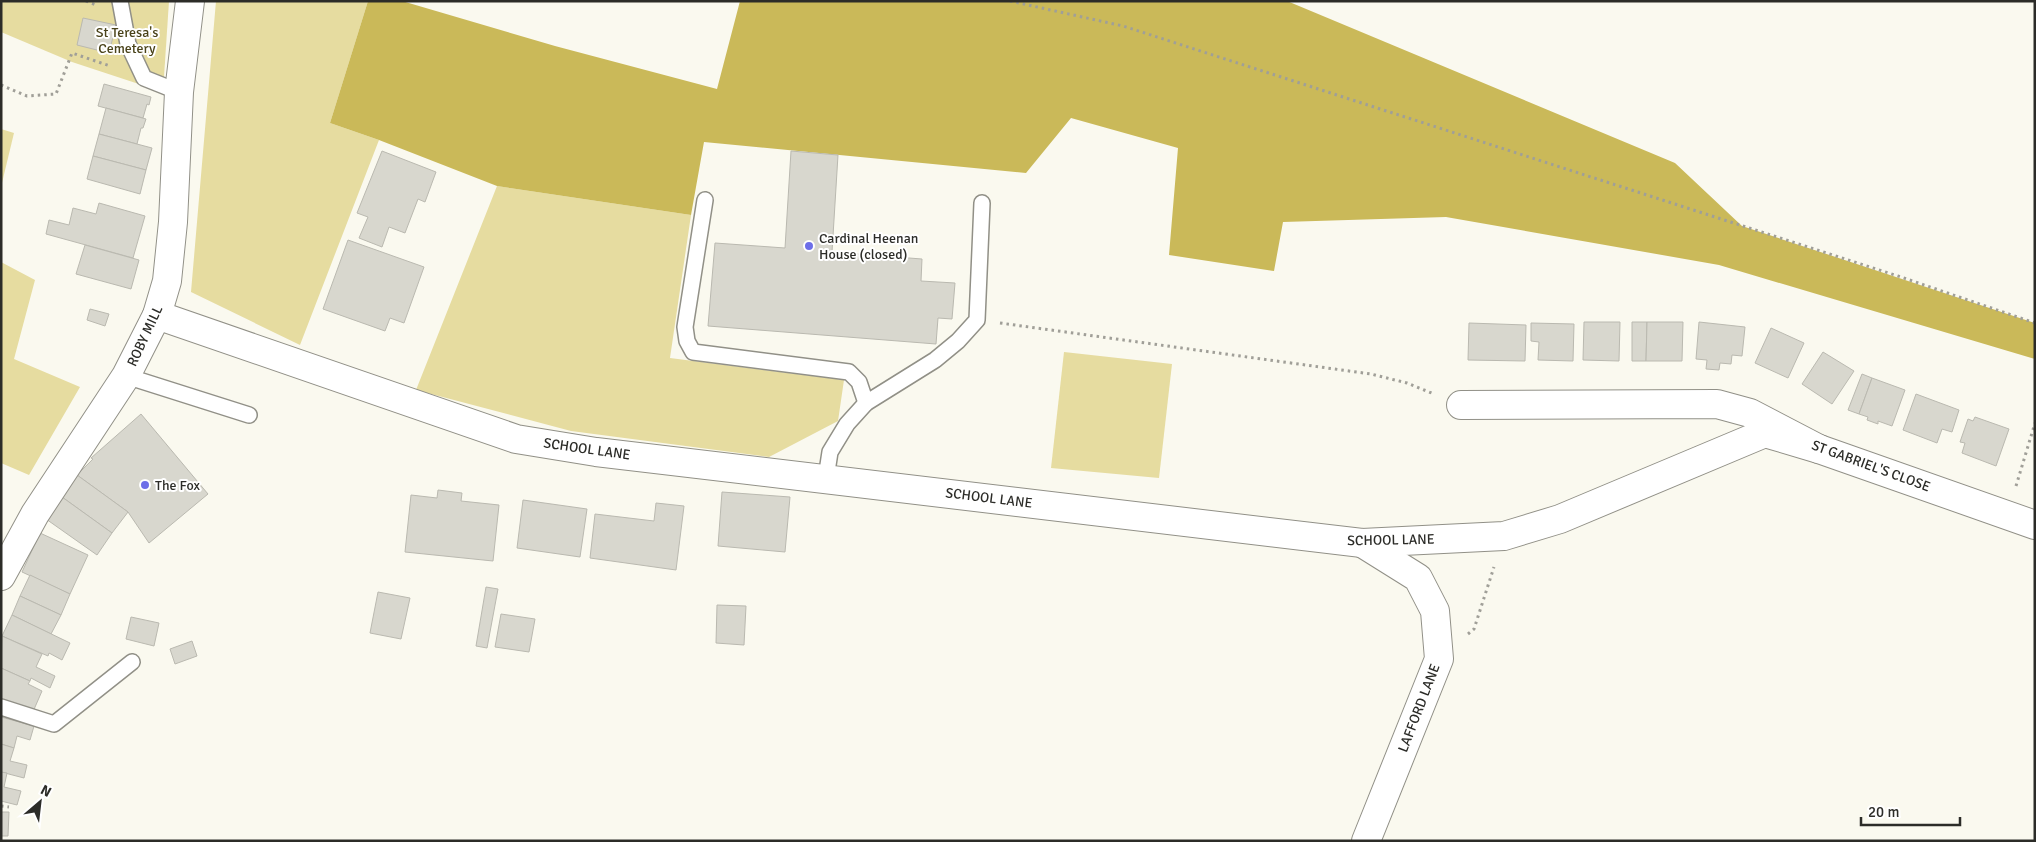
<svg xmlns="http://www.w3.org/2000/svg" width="2036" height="842" font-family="Signika,sans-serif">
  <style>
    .green { fill: #e6dca0 }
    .forest { fill: #cab959 }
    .building { fill: #d8d7ce; stroke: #bab9b0 }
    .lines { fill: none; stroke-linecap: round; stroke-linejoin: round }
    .lane-casing { stroke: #919087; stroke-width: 18 }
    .street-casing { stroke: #919087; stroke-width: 30 }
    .secondary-casing { stroke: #919087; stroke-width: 30 }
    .path { stroke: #a09f98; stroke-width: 3; stroke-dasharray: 2.5 4; stroke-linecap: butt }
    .lane { stroke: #fff; stroke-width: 15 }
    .street { stroke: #fff; stroke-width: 28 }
    .secondary { stroke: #fff; stroke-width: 28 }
    .poi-dot { fill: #6d6ee8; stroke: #fff; stroke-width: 2 }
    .labels { text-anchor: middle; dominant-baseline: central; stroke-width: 4; stroke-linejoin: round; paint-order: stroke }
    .park-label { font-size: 14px; fill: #4a431a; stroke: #fff }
    .poi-label { font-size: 14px; fill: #2c2c28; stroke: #fff; text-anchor: start }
    .street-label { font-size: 14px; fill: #2c2c28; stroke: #fff }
  </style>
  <rect width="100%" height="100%" fill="#faf9ef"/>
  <!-- green -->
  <g class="green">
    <polygon points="1,1 169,1 163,92 72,62 1,32"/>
    <polygon points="216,1 368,1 330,123 379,140 300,345 191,292"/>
    <polygon points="1,129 14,133 1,187"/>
    <polygon points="497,186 691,215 670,358 844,380 838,421 769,457 571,431 416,390"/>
    <polygon points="1,262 35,280 14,359 80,387 29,475 1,463"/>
    <polygon points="1064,352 1172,364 1159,478 1051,468"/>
  </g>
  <!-- forest -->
  <polygon class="forest" points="368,1 402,1 555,46 717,89 740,1 1287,1 1675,163 1742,226 2035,323 2035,359 1719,265 1446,217 1283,222 1274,271 1169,255 1178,148 1071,118 1026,173 704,142 691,215 497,186 379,140 330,123"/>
  <!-- building -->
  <g class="building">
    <polygon points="83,18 116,25 109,53 77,45"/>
    <polygon points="104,84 151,97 149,105 147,104 143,118 98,106"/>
    <polygon points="106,108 146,119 143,128 141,128 137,144 99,134"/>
    <polygon points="99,134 152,148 146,170 93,156"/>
    <polygon points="382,151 436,172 425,202 418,199 405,233 389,227 382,247 359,238 368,217 357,213"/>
    <polygon points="791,151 838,155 832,252 922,259 921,281 955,283 952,319 938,318 936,344 708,326 715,243 785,248"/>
    <polygon points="93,156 146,170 140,194 87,179"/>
    <polygon points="99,203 145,216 133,258 46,234 49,220 69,225 73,208 96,214"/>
    <polygon points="348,240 424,267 404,323 390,318 385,331 323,309"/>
    <polygon points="85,245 139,260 131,289 76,274"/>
    <polygon points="90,309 109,314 105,326 87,320"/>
    <polygon points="1584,322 1620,322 1619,361 1583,360"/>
    <polygon points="1632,322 1647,322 1646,361 1632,361"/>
    <polygon points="1647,322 1683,322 1682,361 1646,361"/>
    <polygon points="1699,322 1745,327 1742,356 1732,355 1731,364 1720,363 1719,370 1706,369 1707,360 1696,359"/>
    <polygon points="1469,323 1526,325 1525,361 1468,360"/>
    <polygon points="1531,323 1574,324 1573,361 1538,360 1539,342 1531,341"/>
    <polygon points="1771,328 1804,343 1788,378 1755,363"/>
    <polygon points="1823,352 1854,371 1832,404 1802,384"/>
    <polygon points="1862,374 1872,378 1859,414 1848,410"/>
    <polygon points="1872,378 1905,390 1892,426 1878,421 1878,424 1867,420 1868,417 1859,414"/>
    <polygon points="1916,394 1959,410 1952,432 1942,429 1937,443 1903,430"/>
    <polygon points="141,414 208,494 149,543 128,512 77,475 93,459 91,458"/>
    <polygon points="1975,417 2009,429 1996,466 1962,453 1965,443 1960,442 1968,419 1973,421"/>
    <polygon points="77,475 128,512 112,533 62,497"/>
    <polygon points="438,490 462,493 461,501 499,505 493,561 405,552 411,495 437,498"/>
    <polygon points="722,492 790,497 785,552 718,546"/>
    <polygon points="62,497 112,533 97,555 46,519"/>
    <polygon points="523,500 587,509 580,557 517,548"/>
    <polygon points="656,503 684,506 676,570 590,558 595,514 654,521"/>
    <polygon points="40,533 88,555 70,594 22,572"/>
    <polygon points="30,575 70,594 61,615 20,596"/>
    <polygon points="486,587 498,589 487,648 476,646"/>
    <polygon points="378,592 410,598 401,639 370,633"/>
    <polygon points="20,596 61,615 51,634 12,615"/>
    <polygon points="717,605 746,606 744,645 716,643"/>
    <polygon points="501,614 535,619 529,652 495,647"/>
    <polygon points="12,615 70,643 62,660 49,653 48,656 2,636"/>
    <polygon points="131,617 159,623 154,646 126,639"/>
    <polygon points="2,636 42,654 36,667 55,676 50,688 31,678 30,681 1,668"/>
    <polygon points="192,641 197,656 175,664 170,649"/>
    <polygon points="1,668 30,681 28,684 42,691 32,714 1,701"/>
    <polygon points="1,717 34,726 30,740 17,736 14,748 1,744"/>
    <polygon points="1,744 14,748 10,761 27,765 24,778 1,772"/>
    <polygon points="1,772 7,773 4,787 21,791 17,805 1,801"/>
    <polygon points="1,812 9,812 8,836 1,836"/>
  </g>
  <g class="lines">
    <!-- lane casing -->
    <g class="lane-casing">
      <g id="lane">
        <polyline points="120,1 128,44 144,78 179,92"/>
        <polyline points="705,200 685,327 687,341 693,352 849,372 859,382 866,403"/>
        <polyline points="126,376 249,415"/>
        <polyline points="826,478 830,452 847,424 866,403 935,360 958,341 977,320 982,203"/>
        <polyline points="1,707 54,724 132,662"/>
      </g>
    </g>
    <!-- street casing -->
    <g class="street-casing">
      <g id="street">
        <polyline points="157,315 516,439 596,452 1362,543 1504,536 1560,519 1765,433 1819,449"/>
        <polyline points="1461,405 1717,404 1750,413 1819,449 2035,525"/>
        <polyline points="1362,543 1418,578 1435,611 1439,659 1366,841"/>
      </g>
    </g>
    <!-- secondary casing -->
    <g class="secondary-casing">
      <polyline id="secondary" points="1,576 35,514 126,376 157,315 167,281 173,222 179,92 190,1"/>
    </g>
    <!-- path -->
    <g class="path">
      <polyline points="86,1 96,5"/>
      <polyline points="1010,1 1123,26 1898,276 2035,323"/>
      <polyline points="1,85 27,96 56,94 72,53 110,66"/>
      <polyline points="1000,323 1371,374 1407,383 1434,394"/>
      <polyline points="2016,486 2035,423"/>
      <polyline points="1468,634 1474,629 1494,567"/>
      <polyline points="1,806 9,807"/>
    </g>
    <!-- lane -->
    <use href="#lane" class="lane"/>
    <!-- street -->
    <use href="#street" class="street"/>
    <!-- secondary -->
    <use href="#secondary" class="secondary"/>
  </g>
  <!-- markers -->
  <g class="poi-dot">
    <circle cx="809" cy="246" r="5"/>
    <circle cx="145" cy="485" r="5"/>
  </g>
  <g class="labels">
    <!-- park labels -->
    <g class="park-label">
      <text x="127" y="32">St Teresa's<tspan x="127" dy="16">Cemetery</tspan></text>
    </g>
    <!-- poi labels -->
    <g class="poi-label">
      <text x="819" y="238">Cardinal Heenan<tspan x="819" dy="16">House (closed)</tspan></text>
      <text x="155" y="485">The Fox</text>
    </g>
    <!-- street labels -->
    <g class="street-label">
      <text transform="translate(145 336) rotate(-65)">ROBY MILL</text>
      <text transform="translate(587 449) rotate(8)">SCHOOL LANE</text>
      <text transform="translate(1871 466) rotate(20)">ST GABRIEL'S CLOSE</text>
      <text transform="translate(989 498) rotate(7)">SCHOOL LANE</text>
      <text transform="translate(1391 540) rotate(-1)">SCHOOL LANE</text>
      <text transform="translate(1419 708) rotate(-69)">LAFFORD LANE</text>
    </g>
  </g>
  <!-- border -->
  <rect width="2036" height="842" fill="none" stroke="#2c2c28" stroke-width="5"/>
  <!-- north arrow -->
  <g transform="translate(40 802) rotate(28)" stroke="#ffffff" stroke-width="4" paint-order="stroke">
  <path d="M0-4L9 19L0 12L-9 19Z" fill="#2c2c28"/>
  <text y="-8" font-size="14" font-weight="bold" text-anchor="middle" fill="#2c2c28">N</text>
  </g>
  <!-- scale -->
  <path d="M1861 817v8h99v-8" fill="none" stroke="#2c2c28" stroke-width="2.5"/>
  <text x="1868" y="817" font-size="15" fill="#2c2c28" stroke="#ffffff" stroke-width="4" paint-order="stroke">20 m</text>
</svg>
